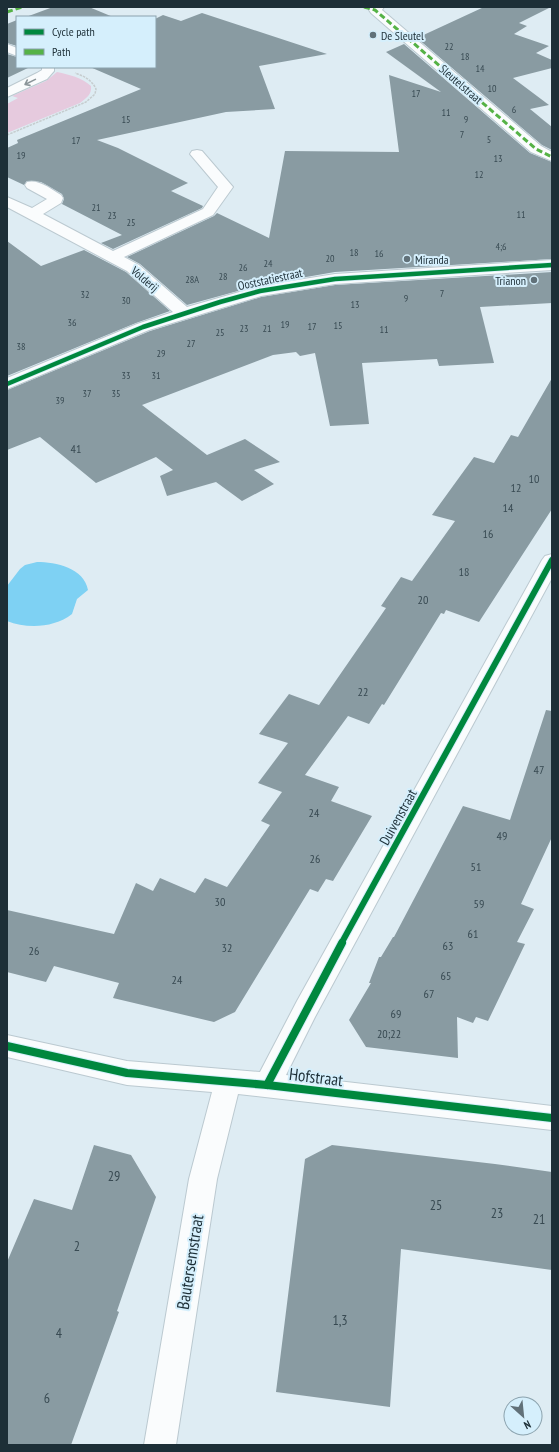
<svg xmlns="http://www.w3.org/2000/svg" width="559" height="1452" font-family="'PT Sans Narrow',sans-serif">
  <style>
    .green { fill: #e6cade }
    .water { fill: #7ed1f3 }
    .building { fill: #899ba2 }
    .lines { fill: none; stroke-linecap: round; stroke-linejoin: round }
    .minor-casing { stroke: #bbc9d0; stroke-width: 2 }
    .path { stroke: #c6cdcf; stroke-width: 1.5; stroke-dasharray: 2.5 1; stroke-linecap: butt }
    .minor { fill: #fafcfd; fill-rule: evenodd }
    .quiet { stroke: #55b246; stroke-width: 3; stroke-dasharray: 6 3; stroke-linecap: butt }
    .cycleway-far2-casing { stroke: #d5effc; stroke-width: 6 }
    .cycleway-far1-casing { stroke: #d5effc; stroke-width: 8 }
    .cycleway-casing { stroke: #d5effc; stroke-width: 10 }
    .cycleway-far2 { stroke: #00873e; stroke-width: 4.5 }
    .cycleway-far1 { stroke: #00873e; stroke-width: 6 }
    .cycleway { stroke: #00873e; stroke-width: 8 }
    .oneway { stroke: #8c969a }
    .poi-dot { fill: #617179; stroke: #d5effc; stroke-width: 1.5 }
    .labels { text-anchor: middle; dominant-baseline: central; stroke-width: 4; stroke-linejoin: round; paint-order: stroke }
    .far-number-label { font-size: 10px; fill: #384a52 }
    .far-poi-label { font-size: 12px; fill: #1d2f37; stroke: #d5effc; text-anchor: start }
    .far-street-label { font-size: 12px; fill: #1d2f37; stroke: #d5effc }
    .number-label { font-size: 12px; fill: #384a52 }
    .street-label { font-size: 14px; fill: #1d2f37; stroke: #d5effc }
    .near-number-label { font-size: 14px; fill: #384a52 }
    .near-street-label { font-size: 17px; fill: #1d2f37; stroke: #d5effc }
  </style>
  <rect width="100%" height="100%" fill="#deecf3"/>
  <!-- green -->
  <path class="green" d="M 57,72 C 70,75 81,77 91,86 C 92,95 86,98 80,103 L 7,133 L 7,104 L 18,98 L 12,96 L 46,81 Z"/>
  <!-- water -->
  <path class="water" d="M 37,562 C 56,562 84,568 88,590 L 77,599 L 72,614 C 54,628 27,629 7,621 L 7,586 L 20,569 L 25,565 Z"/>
  <!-- building -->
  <g class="building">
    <polygon points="53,7 89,7 113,17 26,17"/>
    <polygon points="484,7 551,7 519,23 527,26 514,34 549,46 536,53 552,60 552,68 513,78 549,105 530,109 552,127 552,150 542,145 417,38"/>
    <polygon points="202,13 327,54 259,66 275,109 226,112 97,140 118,148 188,183 171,191 203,206 202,208 113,249 101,243 122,235 62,204 64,199 62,194 41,182 27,181 24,185 7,177 7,148 18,143 17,140 141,89 90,67 155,67 155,19 163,15 181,21"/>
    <polygon points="17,20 17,46 7,43 7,24"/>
    <polygon points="404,44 530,153 552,162 552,259 335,272 260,285 187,305 140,264 127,257 214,216 217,213 269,238 285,151 399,152 389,75 441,92 386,52"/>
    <polygon points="7,54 17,57 17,67 30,67 7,78"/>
    <polygon points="7,241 41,266 84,250 126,272 170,311 136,323 7,376"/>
    <polygon points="552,272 552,303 480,307 494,363 439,366 437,359 362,363 369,424 330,426 315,353 300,356 296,352 273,355 142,405 207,455 245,439 280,462 254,470 274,484 242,501 216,482 167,496 160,476 173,470 156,457 96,483 40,437 7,450 7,390 150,331 261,297 335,285"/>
    <polygon points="552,378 552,509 479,622 446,610 444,614 441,613 384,705 382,704 369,724 348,716 305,775 339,787 331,801 372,816 333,881 326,879 318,892 310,889 235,1012 214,1022 113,998 119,983 54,966 46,982 7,972 7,910 114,934 136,883 153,891 160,878 195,893 205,878 227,887 270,825 261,821 282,792 258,783 288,743 259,734 289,694 319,705 386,608 381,606 401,577 412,581 455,521 432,515 474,457 494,463 511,435 518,437"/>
    <polygon points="546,710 552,711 552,837 521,904 534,909 517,942 525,944 488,1021 476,1017 473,1023 457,1017 458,1058 366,1047 349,1020 371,983 369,983 379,957 381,957 393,937 394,937 463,806 510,820"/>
    <polygon points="94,1145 131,1155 156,1197 117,1311 119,1312 71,1445 7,1445 7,1262 34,1199 72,1210"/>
    <polygon points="332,1145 495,1164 552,1172 552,1270 401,1249 390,1407 276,1392 305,1159"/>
  </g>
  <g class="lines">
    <!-- minor casing -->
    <g class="minor-casing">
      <g id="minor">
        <polygon points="371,7 384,7 382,10 541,146 552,152 552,161 531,152 371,13 369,10"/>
        <polygon points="7,44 17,48 17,56 7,52"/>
        <polygon points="42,67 54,67 54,71 47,79 7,97 7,88 37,73 42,70"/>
        <path d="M 197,150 L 202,151 L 233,187 L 213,215 L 124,257 L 139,265 L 187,307 L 260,286 L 335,274 L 552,260 L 552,270 L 335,284 L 261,296 L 149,330 L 7,389 L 7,378 L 137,324 L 173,312 L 127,271 L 7,207 L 7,197 L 32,208 L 47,199 L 27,188 L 25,185 L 27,182 C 39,179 51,189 61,195 L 63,198 L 61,203 L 43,214 L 113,251 L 203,209 L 218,187 L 190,154 L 192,151 Z"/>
        <polygon points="552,554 552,578 315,1017 286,1075 552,1106 552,1130 238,1094 217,1179 176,1445 144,1445 189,1179 212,1092 127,1085 7,1057 7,1035 127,1061 260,1072 297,1001 542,560 545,556"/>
      </g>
    </g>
    <!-- path -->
    <path class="path" d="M 7,135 L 86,102 L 95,94 L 96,89 C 92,80 84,76 75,73"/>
    <!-- minor -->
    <use href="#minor" class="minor"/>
    <!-- quiet -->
    <g class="quiet">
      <polyline points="364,7 375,10 536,149 552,157"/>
      <polyline points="7,12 22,7"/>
    </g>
    <!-- cycleway-far2 casing -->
    <g class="cycleway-far2-casing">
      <polyline id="cycleway-far2" points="7,384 143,327 220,302 260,291 335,279 552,265"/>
    </g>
    <!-- cycleway-far1 casing -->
    <g class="cycleway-far1-casing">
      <polyline id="cycleway-far1" points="341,944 552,560"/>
    </g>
    <!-- cycleway casing -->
    <g class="cycleway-casing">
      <g id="cycleway">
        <polyline points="7,1046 127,1073 267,1085 552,1118"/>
        <polyline points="267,1085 342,943"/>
      </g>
    </g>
    <!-- cycleway-far2 -->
    <use href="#cycleway-far2" class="cycleway-far2"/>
    <!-- cycleway-far1 -->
    <use href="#cycleway-far1" class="cycleway-far1"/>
    <!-- cycleway -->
    <use href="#cycleway" class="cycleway"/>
  </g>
  <!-- one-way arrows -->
  <defs><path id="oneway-shaft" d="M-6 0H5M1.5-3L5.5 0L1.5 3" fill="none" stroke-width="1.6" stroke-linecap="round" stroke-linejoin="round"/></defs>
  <use class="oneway" href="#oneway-shaft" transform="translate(30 82) rotate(154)"/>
  <!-- markers -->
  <g class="poi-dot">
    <circle cx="373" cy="35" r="4"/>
    <circle cx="407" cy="259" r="4"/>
    <circle cx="534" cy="280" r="4"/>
  </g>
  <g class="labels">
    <!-- far-number labels -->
    <g class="far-number-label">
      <text x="449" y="46">22</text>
      <text x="465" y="56">18</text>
      <text x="480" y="68">14</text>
      <text x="492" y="88">10</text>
      <text x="416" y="93">17</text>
      <text x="514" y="109">6</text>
      <text x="446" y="112">11</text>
      <text x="126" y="119">15</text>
      <text x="466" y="119">9</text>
      <text x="462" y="134">7</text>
      <text x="489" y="139">5</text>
      <text x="76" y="140">17</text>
      <text x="21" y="155">19</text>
      <text x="498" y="158">13</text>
      <text x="479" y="174">12</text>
      <text x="96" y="207">21</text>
      <text x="521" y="214">11</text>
      <text x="112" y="215">23</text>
      <text x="131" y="222">25</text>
      <text x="501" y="246">4;6</text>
      <text x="354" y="252">18</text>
      <text x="379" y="253">16</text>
      <text x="330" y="258">20</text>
      <text x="268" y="263">24</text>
      <text x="243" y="267">26</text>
      <text x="223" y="276">28</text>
      <text x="192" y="279">28A</text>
      <text x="442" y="293">7</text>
      <text x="85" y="294">32</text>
      <text x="406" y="298">9</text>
      <text x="126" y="300">30</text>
      <text x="355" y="304">13</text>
      <text x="72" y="322">36</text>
      <text x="285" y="324">19</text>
      <text x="338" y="325">15</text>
      <text x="312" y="326">17</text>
      <text x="244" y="328">23</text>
      <text x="267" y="328">21</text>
      <text x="384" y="329">11</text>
      <text x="220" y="332">25</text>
      <text x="191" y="343">27</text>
      <text x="21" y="346">38</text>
      <text x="161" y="353">29</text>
      <text x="126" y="375">33</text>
      <text x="156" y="375">31</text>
      <text x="87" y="393">37</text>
      <text x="116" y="393">35</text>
      <text x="60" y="400">39</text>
    </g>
    <!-- far-poi labels -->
    <g class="far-poi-label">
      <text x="381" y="35">De Sleutel</text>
      <text x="415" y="259">Miranda</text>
      <text x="526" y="280" text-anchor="end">Trianon</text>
    </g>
    <!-- far-street labels -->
    <g class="far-street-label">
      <text transform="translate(461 84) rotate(41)">Sleutelstraat</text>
      <text transform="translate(145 279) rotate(40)">Volderij</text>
      <text transform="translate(270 279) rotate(-12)">Ooststatiestraat</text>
    </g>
    <!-- number labels -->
    <g class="number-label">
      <text x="76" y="448">41</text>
      <text x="534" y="478">10</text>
      <text x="516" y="487">12</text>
      <text x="508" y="507">14</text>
      <text x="488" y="533">16</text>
      <text x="464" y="571">18</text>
      <text x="423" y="599">20</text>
      <text x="363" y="691">22</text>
      <text x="539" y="769">47</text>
      <text x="314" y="812">24</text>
      <text x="502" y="835">49</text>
      <text x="315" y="858">26</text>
      <text x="476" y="866">51</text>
      <text x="220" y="901">30</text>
      <text x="479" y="903">59</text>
      <text x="473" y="933">61</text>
      <text x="448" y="945">63</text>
      <text x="227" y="947">32</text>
      <text x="34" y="950">26</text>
      <text x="446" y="975">65</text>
      <text x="177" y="979">24</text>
      <text x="429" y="993">67</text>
      <text x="396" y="1013">69</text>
      <text x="389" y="1033">20;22</text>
    </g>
    <!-- street labels -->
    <g class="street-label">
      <text transform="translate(398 817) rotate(-61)">Duivenstraat</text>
    </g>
    <!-- near-number labels -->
    <g class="near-number-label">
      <text x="114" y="1176">29</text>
      <text x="436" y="1205">25</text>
      <text x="497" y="1213">23</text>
      <text x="539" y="1219">21</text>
      <text x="77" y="1246">2</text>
      <text x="340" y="1320">1,3</text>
      <text x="59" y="1333">4</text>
      <text x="47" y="1398">6</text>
    </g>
    <!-- near-street labels -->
    <g class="near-street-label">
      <text transform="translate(316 1077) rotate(7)">Hofstraat</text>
      <text transform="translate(190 1262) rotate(-81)">Bautersemstraat</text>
    </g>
  </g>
  <!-- border -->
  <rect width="559" height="1452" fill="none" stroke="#1d2f37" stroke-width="16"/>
  <!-- legend -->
  <rect x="16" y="16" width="140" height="52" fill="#d5effc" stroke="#8ba2ad"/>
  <rect x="24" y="29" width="20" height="6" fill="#00873e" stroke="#8ba2ad"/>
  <text x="52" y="36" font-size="12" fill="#1d2f37">Cycle path</text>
  <rect x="24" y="49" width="20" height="6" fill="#55b246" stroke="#8ba2ad"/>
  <text x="52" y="56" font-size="12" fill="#1d2f37">Path</text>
  <!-- north arrow -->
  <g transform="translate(523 1416) rotate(153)"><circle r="19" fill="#d5effc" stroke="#8ba2ad"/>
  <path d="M0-3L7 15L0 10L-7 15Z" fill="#617179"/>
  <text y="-6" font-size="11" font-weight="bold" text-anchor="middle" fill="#1d2f37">N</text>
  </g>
</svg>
